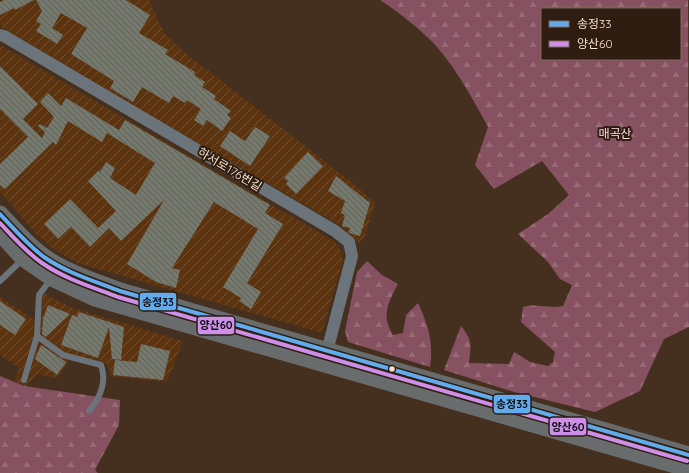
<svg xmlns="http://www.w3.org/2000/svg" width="689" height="473" font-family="Quicksand,'Noto Sans KR',sans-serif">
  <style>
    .industrial { fill: url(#industrial-furrows) }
    .forest { fill: url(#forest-firs); fill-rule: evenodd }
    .building { fill: url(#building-back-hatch) }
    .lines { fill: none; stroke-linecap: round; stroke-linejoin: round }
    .lane { stroke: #6a747a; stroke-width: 6 }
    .street { stroke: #6a747a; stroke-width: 12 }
    .secondary { stroke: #686c6c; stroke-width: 17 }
    .bus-1-casing { stroke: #2e1d10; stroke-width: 7 }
    .bus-2-casing { stroke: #2e1d10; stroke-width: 7 }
    .bus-1 { stroke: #60acee; stroke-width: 4 }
    .bus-2 { stroke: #ce8fe9; stroke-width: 4 }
    .bus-dot { fill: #f7dfce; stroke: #2e1d10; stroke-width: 1.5 }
    .labels { text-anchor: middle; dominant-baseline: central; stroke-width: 4; stroke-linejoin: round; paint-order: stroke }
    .park-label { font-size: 12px; fill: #fed8e4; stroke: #2e1d10 }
    .street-label { font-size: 12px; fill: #f7dfce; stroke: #2e1d10 }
    .line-badge { stroke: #2e1d10; stroke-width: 1.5 }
    .pale-badge-label { font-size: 11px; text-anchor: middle; font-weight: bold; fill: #111 }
  </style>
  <defs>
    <pattern id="industrial-furrows" width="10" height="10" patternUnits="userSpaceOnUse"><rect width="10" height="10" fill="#5b330f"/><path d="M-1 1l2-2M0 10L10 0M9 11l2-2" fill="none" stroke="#735031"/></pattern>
    <pattern id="forest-firs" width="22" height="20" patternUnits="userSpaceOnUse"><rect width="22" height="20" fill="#865161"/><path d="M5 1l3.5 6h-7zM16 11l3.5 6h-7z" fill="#986a76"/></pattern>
    <pattern id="building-back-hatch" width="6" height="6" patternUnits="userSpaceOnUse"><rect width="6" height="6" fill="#74786d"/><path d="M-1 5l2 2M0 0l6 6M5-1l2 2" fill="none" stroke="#616058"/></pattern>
  </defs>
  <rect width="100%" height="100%" fill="#45301f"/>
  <!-- industrial -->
  <g class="industrial">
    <polygon points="0,0 149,0 164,33 190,57 264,114 354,184 375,203 365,236 359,243 338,224 154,118 0,26"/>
    <polygon points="0,45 335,242 340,250 343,260 322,333 77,263 51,247 36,234 0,192"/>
    <polygon points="45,294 73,308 183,341 167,382 110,376 108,365 101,361 71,355 62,373 55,378 38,374 24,386 14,381 19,368 0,355 0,297 34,320 33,338 40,338 41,297"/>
  </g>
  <!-- forest -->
  <g class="forest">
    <path d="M 380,0 L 688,0 L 689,327 L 664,339 L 640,391 L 595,412 L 514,392 L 444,370 L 461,326 C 473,341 471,344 469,363 L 509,364 L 514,352 L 530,362 L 548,366 L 553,362 L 555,352 L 521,322 L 523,307 C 536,303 549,309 563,306 L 572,285 L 560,279 L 548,262 L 518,234 L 548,214 L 569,195 L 542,161 L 494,189 L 475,165 L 488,127 C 473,99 457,70 437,47 C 423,31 397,11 380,0 ZM 542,9 L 680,9 L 680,59 L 542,59 Z"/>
    <path d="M 367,261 L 382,275 L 398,284 C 388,303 381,315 393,335 L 403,333 L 406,315 L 418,303 C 428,324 434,344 430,367 L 348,342 L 345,331 L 357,272 Z"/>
    <polygon points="0,376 24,386 120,400 119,425 95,470 98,473 0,473"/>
  </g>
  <!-- building -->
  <g class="building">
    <polygon points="4,0 34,0 15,10 14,8 0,15 0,2"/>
    <polygon points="36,0 126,0 150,15 139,33 168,50 165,54 195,72 194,75 205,82 202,87 216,96 214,99 231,111 227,115 231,118 222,131 207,120 203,126 194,120 201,109 187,100 185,103 173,96 169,103 142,87 133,102 110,88 114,81 71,54 87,28 61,13 52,28 63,35 57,44 36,31 41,24 36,21 42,11"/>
    <polygon points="0,66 38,104 23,119 42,138 45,132 38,126 40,124 47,128 54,117 40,102 48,93 61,106 66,98 119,130 125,120 270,205 265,213 283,224 247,283 261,292 251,309 239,301 241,298 223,287 258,229 214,202 172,268 180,270 176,288 156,282 127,264 164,200 121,241 109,228 90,247 71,227 58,239 44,224 70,199 98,228 116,211 88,181 98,171 100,172 106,162 115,168 110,178 136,195 155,163 107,133 102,142 68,121 56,145 53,142 5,189 0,185 0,164 28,137 0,109"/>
    <polygon points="255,127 270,136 250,166 220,146 230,131 245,141"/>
    <polygon points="308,152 323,166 296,194 286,184 288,181 284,178"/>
    <polygon points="336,176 370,203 360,236 349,233 350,228 342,226 345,215 341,213 345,201 328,191"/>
    <polygon points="0,301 26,319 15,335 0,325"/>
    <polygon points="48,305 70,314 46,337 42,334 43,319"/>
    <polygon points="79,312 124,327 121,360 112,359 109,327 98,358 61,345 72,315 77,317"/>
    <polygon points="141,344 170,351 163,380 113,375 115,360 137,362"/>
    <polygon points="41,345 66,362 57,375 35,359"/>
  </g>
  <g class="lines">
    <!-- lane -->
    <g class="lane">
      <polyline points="0,281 22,260"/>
      <path d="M 37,336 L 63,355 L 101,365 C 107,382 100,398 89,411"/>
      <polyline points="24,380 37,336 39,295 51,279"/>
    </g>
    <!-- street -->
    <polyline class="street" points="0,35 4,36 335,231 349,242 352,256 325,359"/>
    <!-- secondary -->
    <g class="secondary">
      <path d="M 0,214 C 16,231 32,250 52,262 C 73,275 97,282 120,291 L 689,455"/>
      <polyline points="0,233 23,258 52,278 95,298 689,469"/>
    </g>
    <!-- bus-1 casing -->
    <g class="bus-1-casing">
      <path id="bus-1" d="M 0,214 C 14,229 28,245 44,257 C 67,273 94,281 120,291 L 689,455"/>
    </g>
    <!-- bus-2 casing -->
    <g class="bus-2-casing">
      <path id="bus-2" d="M 0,223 C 13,237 26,252 42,263 C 65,279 92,287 118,297 L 687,461"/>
    </g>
    <!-- bus-1 -->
    <use href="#bus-1" class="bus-1"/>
    <!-- bus-2 -->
    <use href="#bus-2" class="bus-2"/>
  </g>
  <!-- markers -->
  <circle class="bus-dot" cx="392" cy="369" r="3.5"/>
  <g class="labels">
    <!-- park labels -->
    <g class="park-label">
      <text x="615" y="133">매곡산</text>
    </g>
    <!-- street labels -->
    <g class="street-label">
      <text transform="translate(230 169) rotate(31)">하서로176번길</text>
    </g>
  </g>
  <g class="line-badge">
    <rect x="139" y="292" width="38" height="19" rx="4" fill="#60acee"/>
    <rect x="197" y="316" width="38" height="19" rx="4" fill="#ce8fe9"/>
    <rect x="493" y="394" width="38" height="20" rx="4" fill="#60acee"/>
    <rect x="549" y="417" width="38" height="19" rx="4" fill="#ce8fe9"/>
  </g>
  <g class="pale-badge-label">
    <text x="158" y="306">송정33</text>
    <text x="216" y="329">양산60</text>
    <text x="512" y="408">송정33</text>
    <text x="568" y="431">양산60</text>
  </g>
  <!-- legend -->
  <rect x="541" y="8" width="140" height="52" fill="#2e1d10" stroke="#7e6b5c"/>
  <rect x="549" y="21" width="20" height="6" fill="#60acee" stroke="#7e6b5c"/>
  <text x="577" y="28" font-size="12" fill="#f7dfce">송정33</text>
  <rect x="549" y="41" width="20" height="6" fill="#ce8fe9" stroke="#7e6b5c"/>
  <text x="577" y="48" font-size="12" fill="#f7dfce">양산60</text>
</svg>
